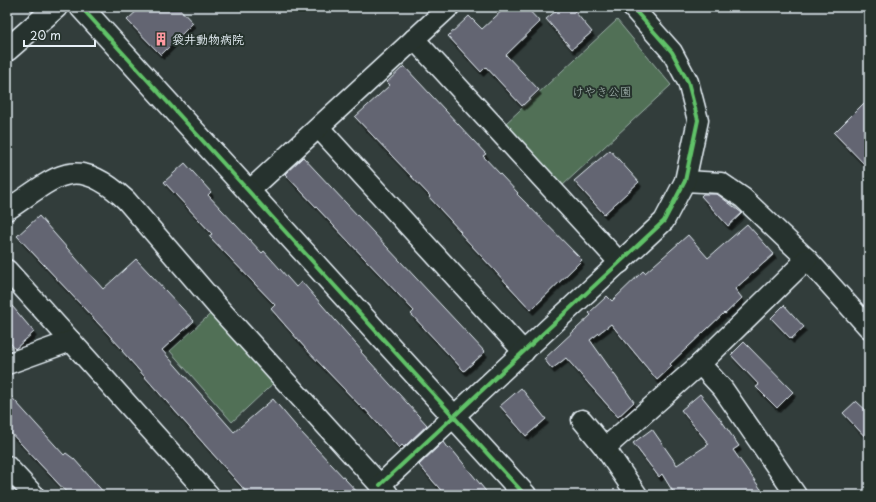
<svg xmlns="http://www.w3.org/2000/svg" width="876" height="502" font-family="'Playpen Sans','Klee One',sans-serif">
  <style>
    .green { fill: #516f57; stroke: #9cb0a8 }
    .building { fill: #636572; stroke: #e8f1f8; filter: url(#shadow) }
    .lines { fill: none; stroke-linecap: round; stroke-linejoin: round }
    .minor-casing { stroke: #e8f1f8; stroke-width: 23 }
    .tertiary-casing { stroke: #e8f1f8; stroke-width: 25 }
    .minor { stroke: #26332d; stroke-width: 20 }
    .tertiary { stroke: #26332d; stroke-width: 22 }
    .cycleway-casing { stroke: #26332d; stroke-width: 6 }
    .cycleway { stroke: #61c268; stroke-width: 4 }
    .labels { text-anchor: middle; dominant-baseline: central; stroke-width: 4; stroke-linejoin: round; paint-order: stroke }
    .poi-label { font-size: 12px; font-weight: bold; fill: #e8f1f8; stroke: #26332d; text-anchor: start }
    .park-label { font-size: 12px; fill: #acbdb8; stroke: #26332d }
  </style>
  <defs>
    <filter id="shadow"><feDropShadow dx="2.5" dy="4.5" stdDeviation="0" flood-color="#0009"/></filter>
  </defs>
  <rect width="100%" height="100%" fill="#323d3b"/>
  <filter id="ink" filterUnits="userSpaceOnUse"><feTurbulence type="fractalNoise" baseFrequency=".025" numOctaves="2"/><feDisplacementMap in="SourceGraphic" scale="8" xChannelSelector="R" yChannelSelector="G"/><feConvolveMatrix kernelMatrix="1 2 1 2 8 2 1 2 1" color-interpolation-filters="sRGB"/></filter>
  <g filter="url(#ink)">
    <!-- green -->
    <g class="green">
      <polygon points="617,20 671,85 562,186 505,124"/>
      <polygon points="218,307 281,376 232,422 170,351"/>
    </g>
    <!-- building -->
    <g class="building">
      <polygon points="141,7 178,7 193,23 161,55 127,20"/>
      <polygon points="506,7 526,7 540,22 506,55 539,90 522,106 486,67 481,72 448,36 469,16 482,29"/>
      <polygon points="561,7 571,7 592,32 572,49 546,19"/>
      <polygon points="404,66 486,154 483,156 518,193 517,194 582,260 531,310 460,233 461,232 429,197 430,196 355,117 390,85 387,82"/>
      <polygon points="869,98 869,169 834,133"/>
      <polygon points="610,150 639,182 604,214 574,181"/>
      <polygon points="303,157 485,352 464,371 411,314 414,311 285,174"/>
      <polygon points="185,163 211,192 208,195 262,253 264,251 296,287 302,282 362,351 361,352 427,425 404,447 402,445 399,448 365,409 364,410 306,349 271,309 275,305 209,236 212,234 164,182"/>
      <polygon points="703,194 717,194 742,213 728,226 701,196"/>
      <polygon points="39,216 103,289 136,259 194,321 162,350 234,432 273,399 301,432 360,495 249,495 122,351 123,350 17,236"/>
      <polygon points="747,224 774,254 735,289 742,298 725,314 724,313 670,364 672,366 657,380 611,324 590,340 634,402 618,417 566,358 552,369 544,359 591,315 589,313 607,296 612,301 643,271 645,273 688,235 708,258"/>
      <polygon points="7,300 34,332 15,349 7,339"/>
      <polygon points="784,305 804,327 791,339 771,318"/>
      <polygon points="744,342 793,392 777,408 756,387 759,385 731,355"/>
      <polygon points="521,388 546,419 526,436 500,406"/>
      <polygon points="7,392 64,455 66,453 74,459 106,495 69,495 7,429"/>
      <polygon points="700,394 721,420 739,446 733,450 765,495 675,495 662,474 659,477 633,443 652,429 677,465 709,444 681,410"/>
      <polygon points="856,401 869,413 869,441 843,413"/>
      <polygon points="443,442 448,449 450,447 489,495 445,495 419,465"/>
    </g>
    <g class="lines">
      <!-- minor casing -->
      <g class="minor-casing">
        <g id="minor">
          <polyline points="414,39 620,263"/>
          <polyline points="319,128 524,352"/>
          <polyline points="685,181 721,183 743,198 807,259 869,328"/>
          <polyline points="248,192 449,7"/>
          <path d="M 7,210 C 55,178 74,152 126,200 L 218,307 L 388,494"/>
          <polyline points="7,270 71,341"/>
          <polyline points="7,364 71,341 209,495"/>
          <polyline points="700,364 723,389 796,495"/>
          <polyline points="582,420 605,448 637,495"/>
          <polyline points="605,448 700,364 807,259"/>
          <polyline points="7,466 34,495"/>
          <polyline points="380,485 664,221 685,181 698,120 688,82 672,52 632,7"/>
        </g>
      </g>
      <!-- tertiary casing -->
      <g class="tertiary-casing">
        <g id="tertiary">
          <polyline points="81,7 525,495"/>
          <polyline points="7,50 56,7"/>
        </g>
      </g>
      <!-- minor -->
      <use href="#minor" class="minor"/>
      <!-- tertiary -->
      <use href="#tertiary" class="tertiary"/>
      <!-- cycleway casing -->
      <g class="cycleway-casing">
        <g id="cycleway">
          <polyline points="81,7 525,495"/>
          <polyline points="380,485 664,221 685,181 698,120 688,82 672,52 632,7"/>
        </g>
      </g>
      <!-- cycleway -->
      <use href="#cycleway" class="cycleway"/>
    </g>
  </g>
  <!-- icons -->
  <defs>
    <g id="building-bare" transform="scale(1.08)"><path d="M-4-6H4V6H1V3H-1V6H-4ZM-2.5-4.3h1.7v1.8h-1.7ZM.8-4.3h1.7v1.8H.8ZM-2.5-1h1.7V.8h-1.7ZM.8-1h1.7V.8H.8Z" fill="#ff9aa2" stroke="#26332d" stroke-width="2.5" paint-order="stroke"/></g>
  </defs>
  <g fill-rule="evenodd">
    <use href="#building-bare" x="161" y="39"/>
  </g>
  <g class="labels">
    <!-- poi labels -->
    <g class="poi-label">
      <text x="172" y="39">袋井動物病院</text>
    </g>
    <!-- park labels -->
    <g class="park-label">
      <text x="602" y="91">けやき公園</text>
    </g>
  </g>
  <!-- margin -->
  <rect width="876" height="502" fill="none" stroke="#26332d" stroke-width="24"/>
  <rect x="12" y="12" width="852" height="478" fill="none" stroke="#e8f1f8" stroke-width="1.5" filter="url(#ink)"/>
  <!-- scale -->
  <path d="M24 40v6h71v-6" fill="none" stroke="#e8f1f8" stroke-width="2"/>
  <text x="30" y="40" font-size="12" fill="#e8f1f8" stroke="#26332d" stroke-width="3" paint-order="stroke">20 m</text>
</svg>
